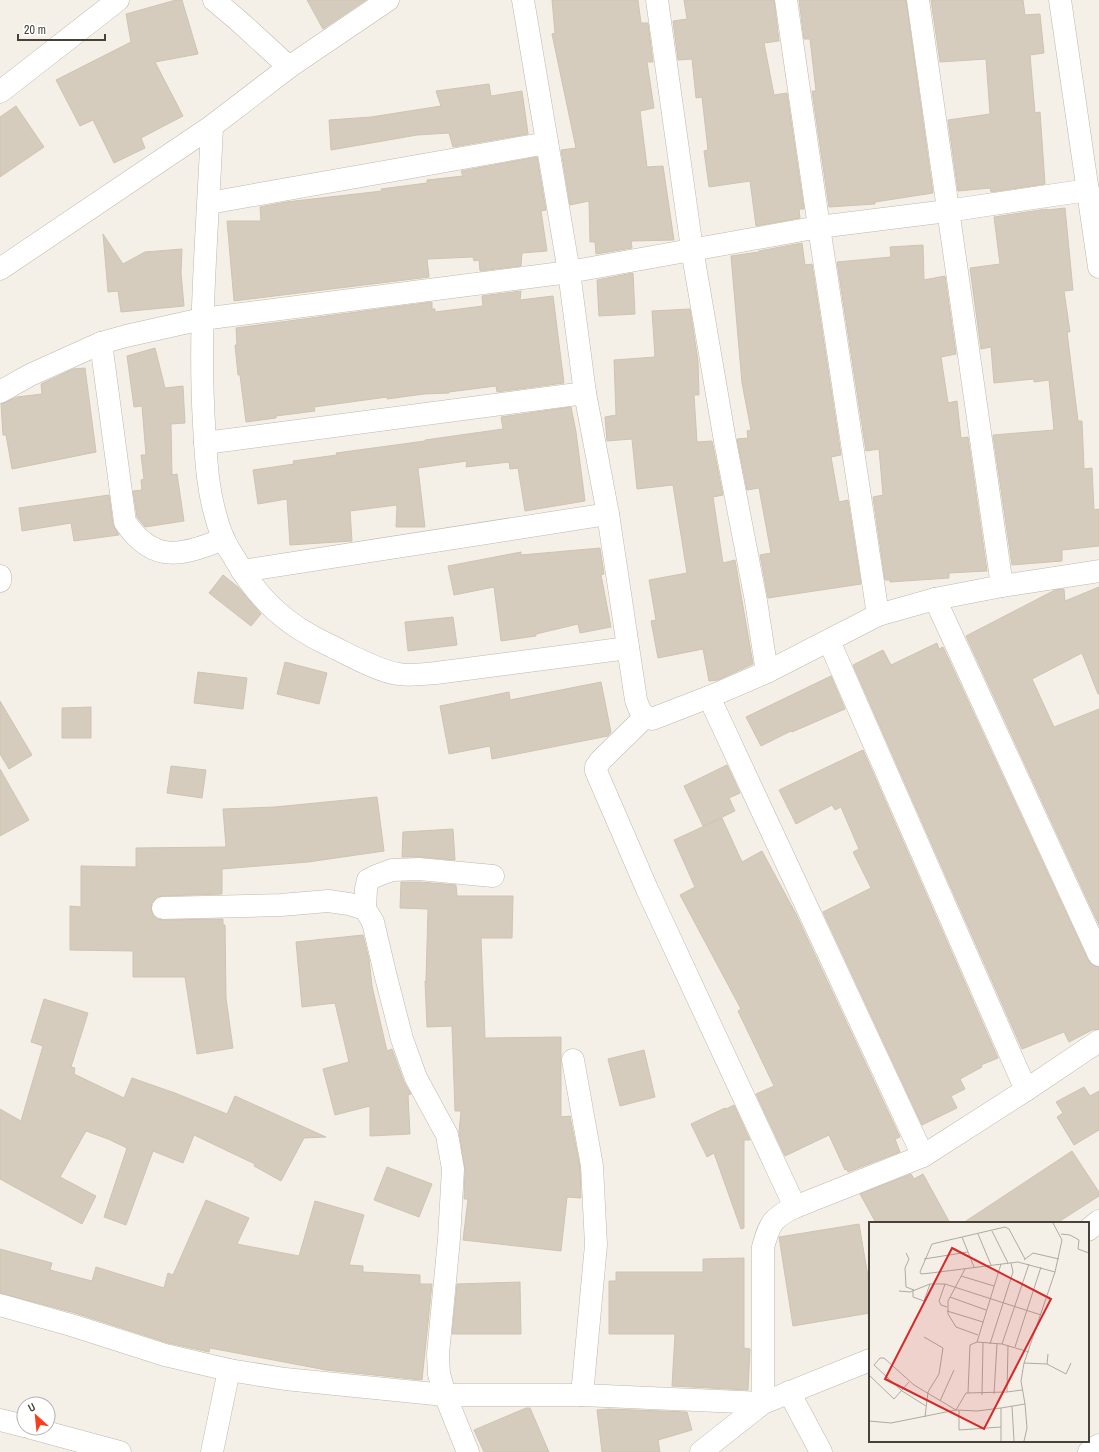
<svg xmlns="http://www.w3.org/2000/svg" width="1099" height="1452" font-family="'Archivo Narrow',sans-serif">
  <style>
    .building { fill: #d5ccbd; stroke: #d0c4b0 }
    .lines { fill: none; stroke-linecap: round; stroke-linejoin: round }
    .minor-casing { stroke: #bfb8aa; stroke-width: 23 }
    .minor { stroke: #fff; stroke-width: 22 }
    .inset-road { fill: none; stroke: #afaaa1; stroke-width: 1 }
    .view { fill: #d62828; fill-opacity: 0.15; stroke: #d62828; stroke-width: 2 }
    .inset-edge { fill: none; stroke: #474137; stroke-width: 2 }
  </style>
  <rect width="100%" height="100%" fill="#f4f0e8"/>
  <!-- building -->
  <g class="building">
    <polygon points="176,0 182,0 198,54 155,62 183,116 141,138 145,148 114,163 93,120 80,126 56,80 131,42 126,14"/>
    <polygon points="307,0 366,0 323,29"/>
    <polygon points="552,0 638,0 641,23 648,23 653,62 647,62 654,108 640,111 647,167 663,166 674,240 631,241 632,248 596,254 595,242 590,242 589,201 570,205 561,150 576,148 552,34 555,33"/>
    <polygon points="684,0 774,0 779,41 764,43 774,95 787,93 804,209 799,209 800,218 756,226 750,181 709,187 704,151 708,150 702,97 696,98 692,59 678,60 673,21 687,19"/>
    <polygon points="799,0 906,0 933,193 875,202 875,204 829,207 812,91 816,91 810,39 804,39"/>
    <polygon points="931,0 1023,0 1025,15 1040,14 1044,53 1030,55 1035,113 1040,112 1045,184 991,192 990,188 958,191 948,120 990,114 986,59 940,62"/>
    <polygon points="489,84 491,96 522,91 528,134 453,147 449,133 417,135 331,150 329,120 371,117 441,106 436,91"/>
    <polygon points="16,106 44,147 0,177 0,117"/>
    <polygon points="537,157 546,210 541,211 547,251 522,253 521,266 480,271 479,260 474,261 473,257 427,259 429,277 234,301 227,221 261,221 260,207 286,202 382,191 381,189 427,183 427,180 463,176 461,171"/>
    <polygon points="1065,208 1073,290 1064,291 1070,332 1067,332 1078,421 1082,421 1084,469 1092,468 1094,510 1099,509 1099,546 1062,550 1062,561 1012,565 993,435 1054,430 1049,380 1034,382 1034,379 994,383 991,347 981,349 970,268 1000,264 994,217 1047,209 1047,210"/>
    <polygon points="103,234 123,264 145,252 182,249 181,273 184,306 121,312 118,291 108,292"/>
    <polygon points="802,243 805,265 812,264 841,455 831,457 839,502 848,500 861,584 768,598 760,555 771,553 759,488 747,490 737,439 748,438 747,431 751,430 742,383 731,256 759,252 759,251"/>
    <polygon points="923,245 924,280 945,276 956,354 941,357 948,403 957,401 961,438 968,437 987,571 949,573 949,578 890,582 890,580 885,580 873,497 883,495 879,449 866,451 837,262 891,257 890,247"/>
    <polygon points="633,273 635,314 599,316 597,280"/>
    <polygon points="521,291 520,300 553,296 564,383 497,392 496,386 449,392 449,393 424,394 387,399 387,397 314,407 315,411 276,416 276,418 246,422 240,375 238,375 235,345 237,345 236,328 432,302 432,309 435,309 435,312 483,306 482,296"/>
    <polygon points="690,309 698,361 699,395 694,395 697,442 712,441 723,495 713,497 723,563 735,560 753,664 718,680 709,681 703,649 658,658 651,621 656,620 649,580 687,573 673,485 637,489 632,439 607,441 605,417 616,415 614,360 655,357 652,311"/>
    <polygon points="155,348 165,388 183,386 185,423 171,424 172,475 177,474 184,521 145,527 137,517 133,491 142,490 141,480 144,479 141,455 146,455 142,406 134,407 127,356"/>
    <polygon points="85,368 96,452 12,469 6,435 3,435 1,404 17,397 42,394 41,384 73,369"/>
    <polygon points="571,407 576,432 585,501 525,511 518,468 510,469 509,462 466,467 467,461 418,468 425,527 396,527 397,505 350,511 352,541 290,545 287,499 258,504 253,470 294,464 293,461 337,455 336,453 425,441 425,440 503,429 501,417"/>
    <polygon points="109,495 113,524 119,535 74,541 71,523 22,531 19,508"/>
    <polygon points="600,548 604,574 601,575 611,627 580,633 578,624 536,634 536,636 501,641 494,587 454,595 448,566 521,552 521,555"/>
    <polygon points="223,575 238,587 261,614 251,626 209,593"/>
    <polygon points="1099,587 1099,694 1098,694 1082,653 1032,679 1054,727 1099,709 1099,925 966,636 1055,590 1064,589 1065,601"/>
    <polygon points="453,617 457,645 408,651 405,622"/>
    <polygon points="937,643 939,649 943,647 1088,960 1092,965 1099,967 1099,1029 1092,1030 1069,1042 1064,1032 1022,1049 853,665 883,650 891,665"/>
    <polygon points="285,662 327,673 319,704 277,694"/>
    <polygon points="198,672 247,678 243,709 194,703"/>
    <polygon points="831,676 845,709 792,732 791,731 761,746 746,717"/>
    <polygon points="601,682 611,732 608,736 492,759 490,746 449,754 440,706 509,692 510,700"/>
    <polygon points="0,701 32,755 9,769 0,754"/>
    <polygon points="91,707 91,738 62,738 62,708"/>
    <polygon points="863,750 998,1058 981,1065 982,1067 960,1079 965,1089 951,1096 957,1108 922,1125 823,912 871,888 853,852 859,849 841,807 835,810 832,805 796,824 779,790"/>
    <polygon points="727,765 740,793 729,798 735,811 703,826 684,786"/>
    <polygon points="171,766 206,770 202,798 167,793"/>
    <polygon points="0,769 29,820 0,836"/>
    <polygon points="377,797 384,851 308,862 222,869 222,894 163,896 157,897 152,902 151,909 153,915 157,919 163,920 223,919 223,925 225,925 226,998 233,1048 197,1054 185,977 133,977 133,951 70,950 70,906 81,907 81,866 136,867 136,848 226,847 223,809 275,807"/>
    <polygon points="722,818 742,862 762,851 796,914 900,1137 895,1139 900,1152 848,1172 847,1169 845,1170 829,1135 785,1156 756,1094 774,1086 738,1011 741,1009 680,895 695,887 674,840"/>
    <polygon points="453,829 455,860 420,857 402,857 403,832"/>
    <polygon points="401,882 419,882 456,885 457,896 513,896 512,938 481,938 485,1038 561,1037 561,1117 570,1116 580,1167 581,1198 567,1197 561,1251 463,1240 468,1199 464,1199 465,1170 459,1132 461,1111 455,1111 452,1026 427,1027 425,981 426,981 428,909 400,908"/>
    <polygon points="363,935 369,959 372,986 387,1051 392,1049 404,1082 411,1094 408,1095 410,1134 370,1136 370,1106 335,1115 323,1069 349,1062 335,1003 302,1007 296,942"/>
    <polygon points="44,999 88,1013 71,1067 75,1068 74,1074 124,1098 132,1078 175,1093 227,1114 235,1096 326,1137 304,1138 281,1181 254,1166 255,1164 194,1135 183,1163 153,1151 126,1225 104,1217 127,1148 108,1139 86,1131 60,1177 96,1196 82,1224 0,1179 0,1109 21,1121 43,1046 31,1042"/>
    <polygon points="644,1050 655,1097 620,1106 608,1059"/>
    <polygon points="1084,1087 1090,1096 1099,1091 1099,1130 1074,1145 1057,1117 1063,1113 1056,1102"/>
    <polygon points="734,1105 750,1140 744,1140 744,1228 741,1229 714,1153 707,1157 691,1124 725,1108 726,1109"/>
    <polygon points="1072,1151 1099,1192 1099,1196 1057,1223 963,1223"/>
    <polygon points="387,1167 432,1184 419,1217 374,1200"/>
    <polygon points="911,1174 914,1179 923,1174 950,1223 876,1223 860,1194"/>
    <polygon points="206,1200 249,1218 237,1244 299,1256 315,1201 364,1215 349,1265 363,1266 363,1272 420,1275 420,1284 432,1284 422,1380 326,1370 210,1348 209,1352 168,1343 75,1313 0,1293 0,1249 52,1263 50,1270 92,1281 96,1267 164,1288 168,1273 173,1275"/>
    <polygon points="859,1224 870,1288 870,1313 793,1326 779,1237"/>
    <polygon points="744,1258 744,1348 750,1349 748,1390 672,1386 675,1334 609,1334 609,1281 616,1281 616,1272 703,1272 703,1259"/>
    <polygon points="520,1282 521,1334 452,1334 457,1284"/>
    <polygon points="526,1408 530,1408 549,1452 484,1452 474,1430"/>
    <polygon points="609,1409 687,1412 692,1430 658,1440 660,1452 602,1452 597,1410"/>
  </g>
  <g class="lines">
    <!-- minor casing -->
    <g class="minor-casing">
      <g id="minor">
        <polyline points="214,0 241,23 289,67"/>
        <path d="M 523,0 L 569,272 L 585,393 L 608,514 L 636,700 C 640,711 641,716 652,719 L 709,697 L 767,672 L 878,615 L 935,599 L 1002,586 L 1099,571"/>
        <polyline points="657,0 692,249 725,441 756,601 767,672"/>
        <polyline points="786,0 819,227 878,615"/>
        <polyline points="918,0 1002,586"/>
        <polyline points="1060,0 1099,267"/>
        <polyline points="0,92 118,0"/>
        <path d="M 212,126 C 208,225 198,325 204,424 C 206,463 208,501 223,538 C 226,545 231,552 235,559 C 259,600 286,625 329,645 C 348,654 379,672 399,674 C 411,676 424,674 436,673 L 628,648"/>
        <polyline points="209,203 547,143"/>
        <polyline points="0,269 212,126 289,67 388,0"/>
        <path d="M 101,343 L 125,522 C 154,565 182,555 224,539"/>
        <polyline points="0,392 30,375 101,343 126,336 202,319 569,272 819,227 947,211 1088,190"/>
        <polyline points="205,443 585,393"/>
        <polyline points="242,571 608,514"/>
        <polyline points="0,576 0,581"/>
        <polyline points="935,599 1099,955"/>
        <polyline points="829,641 1026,1090"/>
        <polyline points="709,697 923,1156"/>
        <polyline points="645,717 601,760 596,767 596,771 647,889 795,1207"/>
        <polyline points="163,908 281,905 328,901 349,904 365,909 373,922 385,973 402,1039 416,1078 447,1135 453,1169 449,1239 438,1354 439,1374 445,1395 468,1452"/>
        <polyline points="365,909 366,889 368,880 376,876 392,870 419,869 493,876"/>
        <polyline points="573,1060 592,1166 596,1245 582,1395"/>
        <polyline points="1088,1230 1099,1221"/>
        <path d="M 0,1305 L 71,1325 L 165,1355 L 229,1370 L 285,1379 L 445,1395 L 582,1395 L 763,1403 L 763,1247 C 770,1223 772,1218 795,1207 L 923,1156 L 1026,1090 L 1099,1041"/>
        <polyline points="789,1392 821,1452"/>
        <polyline points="0,1420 24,1426"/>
        <polyline points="31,1428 120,1452"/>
        <polyline points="212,1452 229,1370"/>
        <polyline points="701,1452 763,1403 870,1360"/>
        <polyline points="1089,1452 1099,1445"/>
      </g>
    </g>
    <!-- minor -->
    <use href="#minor" class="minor"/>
  </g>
  <!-- overview -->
  <g transform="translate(869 1222)">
    <rect width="220" height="220" fill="#f4f0e8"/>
    <path class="inset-road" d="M 123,9 L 139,41M 109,12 L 122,43M 192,12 L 201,13 L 210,18 L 209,27 L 220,31M 93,15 L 105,45M 37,31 L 40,37 L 36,46 L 37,65 L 45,68M 55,37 L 99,30M 156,37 L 140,7 L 136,5 L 63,22 L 51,50 L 52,52 L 62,51 L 149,40 L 186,50M 155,38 L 164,31 L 190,37M 132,42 L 108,120 L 133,122 L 160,130M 96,47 L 79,79 L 79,92 L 87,105 L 109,113M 92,54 L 125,64M 76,62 L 70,79 L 72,83 L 78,85M 44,68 L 44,75 L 55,79 L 61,62M 30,69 L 41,70 L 61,62 L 76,62 L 172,93M 81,75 L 117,88M 78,89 L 114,100M 55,115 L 74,126 L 70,152 L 59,170 L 56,195M 121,122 L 144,50 L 142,41M 133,122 L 160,42M 146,125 L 172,45M 155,141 L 178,142 L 179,132M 178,142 L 197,152 L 202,141M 0,153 L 25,177 L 40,160M 138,170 L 153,168M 99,171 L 101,123 L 108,120M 125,172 L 128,122M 113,173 L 114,121M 71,179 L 85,148M 57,184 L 33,169 L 5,143 L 11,136 L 15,136 L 45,163 L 87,188 L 97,171 L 138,170 L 139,123M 143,184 L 145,219M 132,186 L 156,182 L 152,159 L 155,141 L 186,50 L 193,18 L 184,1M 90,188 L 90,208 L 132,205M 0,199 L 22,201 L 87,188 L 108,189 L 132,186 L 132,219M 155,219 L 158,206 L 156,182"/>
    <path class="view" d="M 83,26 L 182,77 L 115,207 L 16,157 Z"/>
    <rect width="220" height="220" class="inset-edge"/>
  </g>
  <!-- north arrow -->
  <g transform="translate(36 1416) rotate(333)"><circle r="19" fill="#ffffff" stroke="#b5b3af"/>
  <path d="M0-3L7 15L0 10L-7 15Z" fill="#f93e1a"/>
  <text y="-6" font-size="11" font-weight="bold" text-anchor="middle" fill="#474137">U</text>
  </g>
  <!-- scale -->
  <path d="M18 34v6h87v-6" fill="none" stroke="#474137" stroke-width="2"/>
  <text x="24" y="34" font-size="12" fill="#474137" stroke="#ffffff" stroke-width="3" paint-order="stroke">20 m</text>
</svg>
